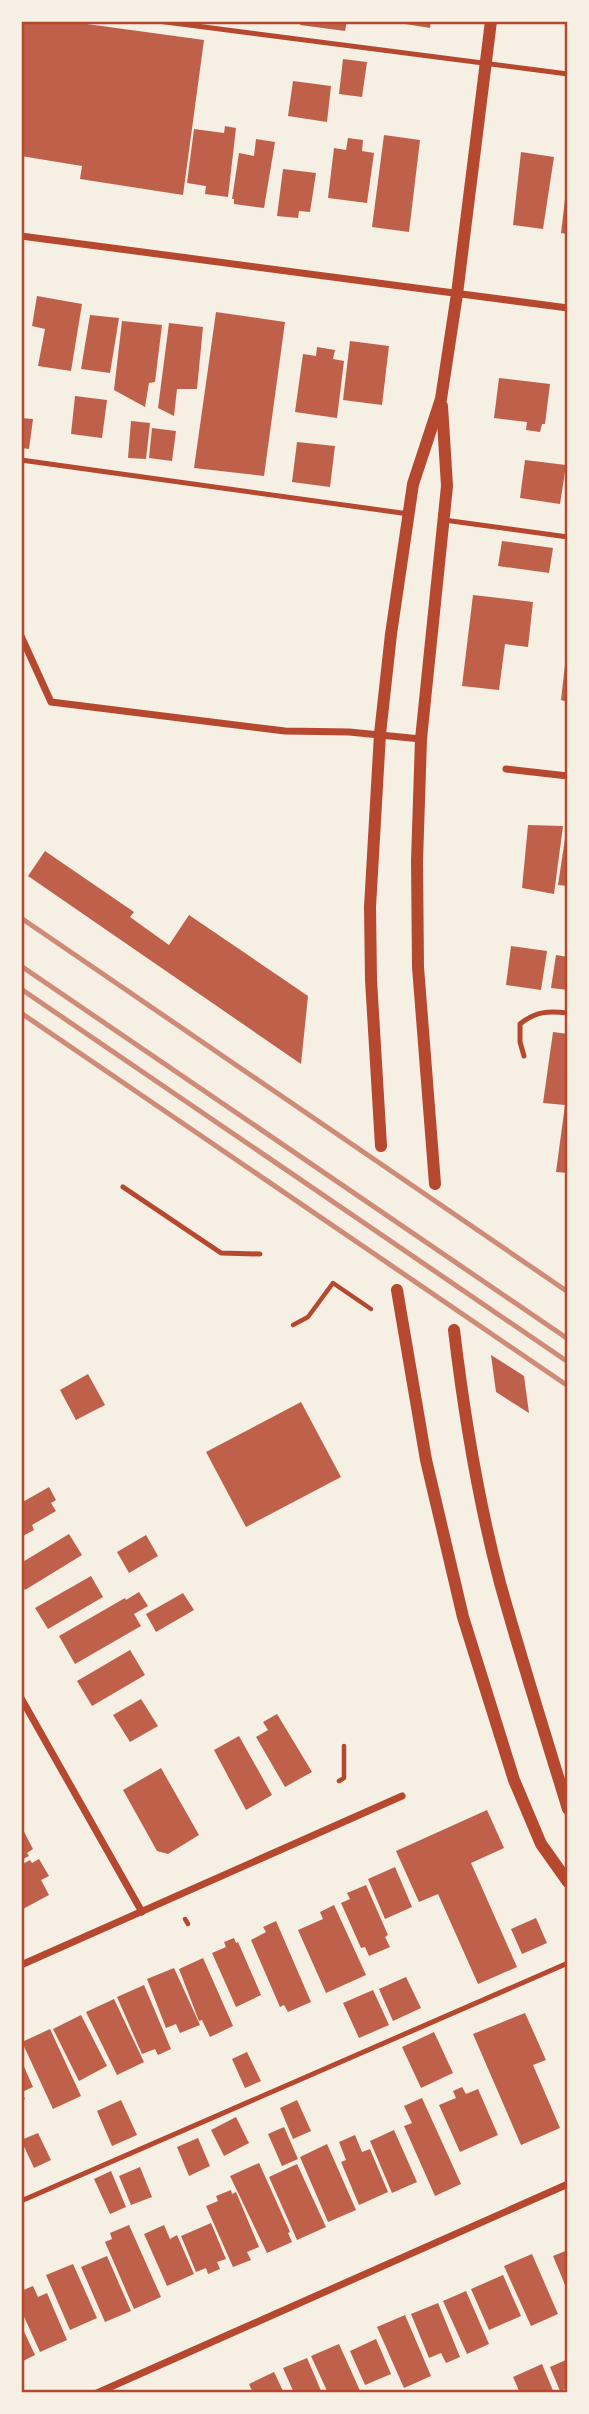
<svg xmlns="http://www.w3.org/2000/svg" width="589" height="2414" font-family="'Space Grotesk',sans-serif">
  <style>
    .building { fill: #bf614a }
    .lines { fill: none; stroke-linecap: round; stroke-linejoin: round }
    .path { stroke: #b5482f; stroke-width: 4.5 }
    .service { stroke: #b5482f; stroke-width: 5 }
    .minor { stroke: #b5482f; stroke-width: 7 }
    .tertiary { stroke: #b5482f; stroke-width: 12 }
    .rail { stroke: #cf8b77; stroke-width: 5 }
    .neatline { fill: none; stroke: #b5482f; stroke-width: 2.5 }
  </style>
  <rect width="100%" height="100%" fill="#f6efe4"/>
  <!-- building -->
  <g class="building">
    <polygon points="21,21 65,21 204,40 183,195 80,179 82,166 21,156"/>
    <polygon points="301,21 347,21 345,31 300,25"/>
    <polygon points="387,21 431,21 430,28"/>
    <polygon points="343,59 367,62 362,97 339,94"/>
    <polygon points="293,81 331,86 327,122 288,116"/>
    <polygon points="225,126 236,128 228,197 205,194 206,186 187,183 194,129 224,133"/>
    <polygon points="384,135 420,140 409,232 372,227"/>
    <polygon points="348,138 363,140 362,151 374,153 367,203 328,198 334,148 346,150"/>
    <polygon points="256,139 275,142 264,208 234,204 234,199 232,199 239,153 254,156"/>
    <polygon points="521,152 554,157 543,229 513,225"/>
    <polygon points="283,169 316,173 310,212 299,211 298,218 277,216"/>
    <polygon points="566,191 568,191 568,234 561,233"/>
    <polygon points="37,296 82,304 71,371 38,366 45,329 32,326"/>
    <polygon points="216,312 285,322 264,476 194,468"/>
    <polygon points="90,315 119,318 110,373 81,369"/>
    <polygon points="122,321 162,325 155,382 149,383 145,407 114,390"/>
    <polygon points="169,323 203,327 197,389 177,389 174,416 158,408"/>
    <polygon points="350,341 389,346 382,405 343,400"/>
    <polygon points="317,347 335,350 333,359 344,361 337,418 295,412 303,354 316,356"/>
    <polygon points="499,378 550,384 545,424 542,424 540,432 526,430 527,422 494,418"/>
    <polygon points="75,396 107,400 102,438 71,434"/>
    <polygon points="21,418 33,419 29,449 21,448"/>
    <polygon points="131,421 150,423 146,459 128,458"/>
    <polygon points="152,428 176,431 172,461 149,458"/>
    <polygon points="297,442 335,446 330,487 292,482"/>
    <polygon points="525,460 566,465 560,504 520,498"/>
    <polygon points="502,541 553,548 549,573 498,566"/>
    <polygon points="473,595 533,602 528,647 505,644 499,690 462,686"/>
    <polygon points="566,656 568,656 568,702 561,700"/>
    <polygon points="528,825 563,826 554,894 522,888"/>
    <polygon points="566,832 568,833 568,886 558,885"/>
    <polygon points="45,851 134,912 130,917 169,945 189,915 308,996 301,1064 28,876"/>
    <polygon points="511,946 547,951 541,990 506,985"/>
    <polygon points="556,955 568,957 568,990 551,988"/>
    <polygon points="553,1032 568,1034 568,1173 556,1172 565,1105 543,1103"/>
    <polygon points="491,1355 524,1376 529,1413 496,1392"/>
    <polygon points="88,1374 105,1405 76,1420 60,1390"/>
    <polygon points="301,1402 341,1477 246,1527 206,1452"/>
    <polygon points="49,1487 56,1500 51,1503 56,1511 32,1525 34,1530 21,1537 21,1503"/>
    <polygon points="69,1534 82,1555 25,1590 21,1584 21,1563"/>
    <polygon points="146,1535 158,1556 129,1573 117,1552"/>
    <polygon points="91,1576 103,1597 48,1629 35,1608"/>
    <polygon points="139,1592 148,1606 134,1614 141,1626 75,1664 59,1636 125,1598 126,1600"/>
    <polygon points="183,1593 194,1610 156,1632 146,1614"/>
    <polygon points="130,1650 145,1675 92,1706 77,1681"/>
    <polygon points="141,1699 158,1726 130,1742 113,1715"/>
    <polygon points="277,1714 312,1772 285,1787 256,1737 268,1730 263,1722"/>
    <polygon points="239,1736 272,1795 246,1810 214,1750"/>
    <polygon points="161,1768 199,1835 168,1854 157,1851 123,1790"/>
    <polygon points="487,1810 504,1848 471,1863 517,1967 478,1984 438,1894 419,1902 396,1851"/>
    <polygon points="21,1826 33,1849 27,1853 29,1856 21,1860"/>
    <polygon points="39,1859 49,1876 41,1880 49,1895 21,1910 21,1865 30,1860 32,1863"/>
    <polygon points="395,1867 412,1907 385,1919 368,1879"/>
    <polygon points="366,1885 388,1935 385,1937 390,1947 369,1956 365,1947 361,1948 341,1903 350,1899 347,1893"/>
    <polygon points="334,1905 366,1975 326,1993 298,1930 323,1919 320,1912"/>
    <polygon points="536,1918 547,1943 522,1954 511,1929"/>
    <polygon points="276,1921 311,2002 288,2012 284,2005 280,2007 251,1940 266,1932 263,1927"/>
    <polygon points="234,1938 236,1943 238,1942 261,1995 236,2007 212,1953 226,1947 224,1942"/>
    <polygon points="203,1958 233,2026 210,2037 202,2020 199,2021 179,1969"/>
    <polygon points="174,1968 200,2025 180,2033 176,2024 166,2028 147,1979"/>
    <polygon points="406,1977 421,2008 393,2021 379,1989"/>
    <polygon points="144,1985 171,2049 158,2055 155,2049 142,2054 117,1997"/>
    <polygon points="373,1990 389,2025 359,2038 343,2003"/>
    <polygon points="114,1999 144,2062 117,2075 86,2012"/>
    <polygon points="525,2013 546,2060 533,2065 560,2128 521,2145 473,2034"/>
    <polygon points="81,2015 107,2066 79,2081 53,2029"/>
    <polygon points="50,2029 81,2096 53,2109 22,2042"/>
    <polygon points="434,2032 453,2073 421,2088 402,2047"/>
    <polygon points="247,2052 261,2081 245,2088 232,2059"/>
    <polygon points="21,2060 33,2087 22,2092 25,2099 21,2101"/>
    <polygon points="462,2087 466,2094 478,2089 498,2135 460,2152 439,2105 456,2098 453,2091"/>
    <polygon points="422,2098 461,2184 435,2196 404,2126 412,2123 404,2106"/>
    <polygon points="121,2100 137,2135 112,2146 97,2111"/>
    <polygon points="297,2100 311,2131 293,2139 280,2108"/>
    <polygon points="236,2117 249,2143 224,2156 211,2130"/>
    <polygon points="284,2127 298,2159 282,2166 268,2134"/>
    <polygon points="394,2130 417,2182 392,2193 370,2141"/>
    <polygon points="38,2133 51,2160 34,2168 21,2140"/>
    <polygon points="355,2135 362,2152 370,2149 388,2192 359,2205 341,2162 346,2160 339,2142"/>
    <polygon points="198,2138 210,2166 189,2176 177,2147"/>
    <polygon points="327,2144 356,2210 328,2222 300,2157"/>
    <polygon points="259,2163 290,2232 288,2233 292,2242 267,2253 230,2176"/>
    <polygon points="297,2164 326,2227 297,2240 269,2177"/>
    <polygon points="140,2167 152,2197 131,2205 119,2176"/>
    <polygon points="111,2171 126,2207 110,2214 94,2179"/>
    <polygon points="231,2190 232,2194 236,2192 259,2247 247,2252 251,2260 233,2267 206,2206 218,2201 216,2196"/>
    <polygon points="211,2223 226,2259 217,2262 220,2269 208,2274 206,2268 196,2272 181,2236"/>
    <polygon points="129,2225 161,2297 134,2309 105,2242 112,2239 110,2233"/>
    <polygon points="164,2225 170,2239 177,2235 194,2274 167,2286 144,2234"/>
    <polygon points="568,2250 568,2292 553,2256"/>
    <polygon points="532,2254 558,2314 531,2326 504,2266"/>
    <polygon points="107,2256 131,2311 105,2322 81,2267"/>
    <polygon points="73,2264 97,2318 70,2330 46,2275"/>
    <polygon points="503,2275 521,2316 489,2330 471,2289"/>
    <polygon points="33,2286 38,2297 47,2293 67,2340 40,2352 21,2310 21,2291"/>
    <polygon points="466,2291 489,2344 467,2354 443,2301"/>
    <polygon points="438,2303 460,2357 446,2363 441,2353 429,2358 411,2314"/>
    <polygon points="405,2315 431,2376 404,2388 377,2327"/>
    <polygon points="21,2325 35,2355 21,2362"/>
    <polygon points="376,2339 391,2374 365,2385 350,2351"/>
    <polygon points="339,2344 361,2393 328,2393 311,2356"/>
    <polygon points="307,2358 322,2393 294,2393 283,2368"/>
    <polygon points="568,2359 568,2388 560,2391 550,2367"/>
    <polygon points="542,2364 554,2393 520,2393 513,2377"/>
    <polygon points="274,2372 284,2393 253,2393 249,2384"/>
  </g>
  <g class="lines">
    <!-- path -->
    <g class="path">
      <polyline points="293,1325 308,1317 333,1283 371,1309"/>
      <polyline points="339,1781 344,1778 344,1746"/>
      <polyline points="185,1919 188,1924"/>
    </g>
    <!-- service -->
    <g class="service">
      <polyline points="158,21 568,74"/>
      <polyline points="21,460 409,514"/>
      <polyline points="444,520 568,537"/>
      <path d="M 524,1056 L 520,1042 L 520,1024 C 536,1011 548,1011 568,1013"/>
      <polyline points="123,1187 221,1253 260,1254"/>
      <polyline points="21,2201 568,1963"/>
    </g>
    <!-- minor -->
    <g class="minor">
      <polyline points="21,236 568,308"/>
      <polyline points="21,636 51,702 285,731 349,732 421,739"/>
      <polyline points="506,769 568,776"/>
      <polyline points="21,1698 142,1912"/>
      <polyline points="21,1965 402,1796"/>
      <polyline points="97,2393 568,2184"/>
    </g>
    <!-- tertiary -->
    <g class="tertiary">
      <polyline points="381,1146 371,980 370,907 380,734 391,634 413,484 441,399 457,294 491,21"/>
      <polyline points="435,1184 418,967 417,861 421,739 447,486 442,406"/>
      <polyline points="397,1290 426,1460 463,1617 514,1780 541,1844 568,1882"/>
      <path d="M 454,1330 C 464,1414 478,1500 500,1583 C 521,1658 545,1734 568,1809"/>
    </g>
    <!-- rail -->
    <g class="rail">
      <polyline points="21,918 568,1292"/>
      <polyline points="21,966 568,1339"/>
      <polyline points="21,989 568,1362"/>
      <polyline points="21,1013 568,1386"/>
    </g>
  </g>
  <!-- border -->
  <rect width="589" height="2414" fill="none" stroke="#f6efe4" stroke-width="46"/>
  <rect x="23" y="23" width="543" height="2368" class="neatline"/>
</svg>
